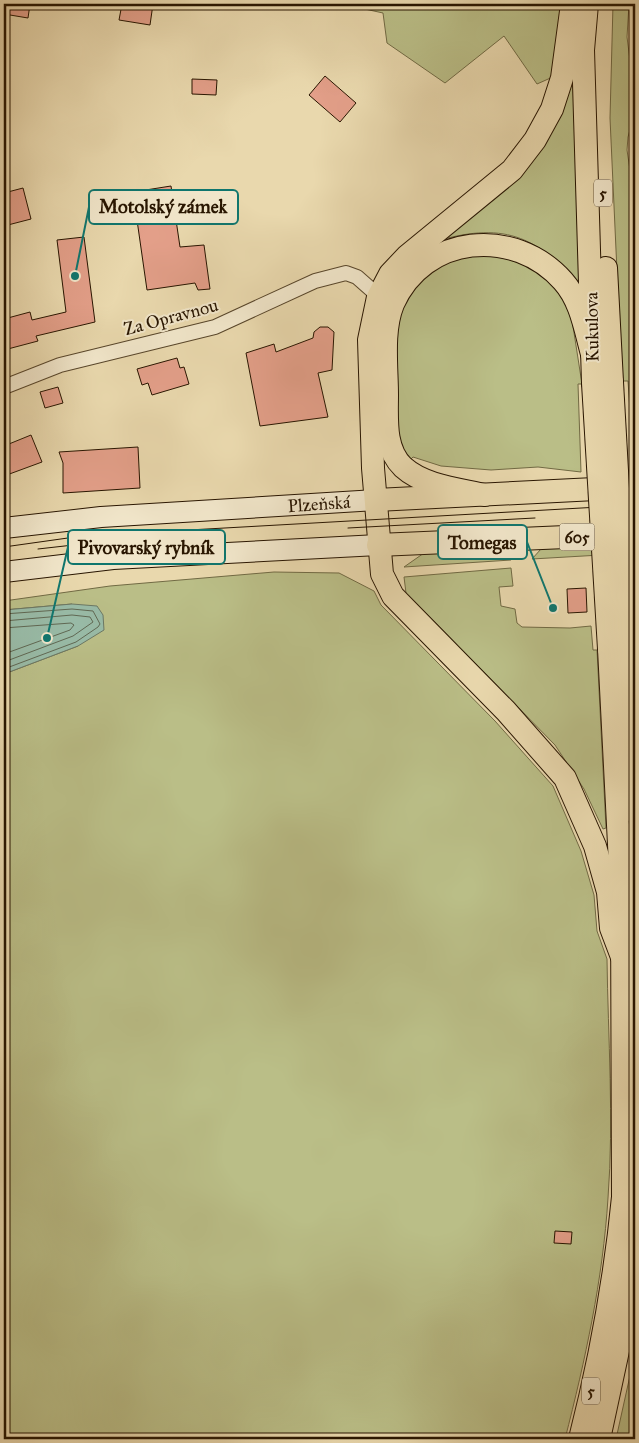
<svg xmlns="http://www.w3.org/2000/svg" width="639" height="1443" font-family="'IM FELL Great Primer',serif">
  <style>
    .green { fill: #babe87; stroke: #716a44 }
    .water { fill: #98baa6; stroke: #6b7864 }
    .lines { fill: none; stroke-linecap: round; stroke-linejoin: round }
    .shore { stroke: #606853; stroke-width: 1 }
    .building { fill: #e39f89; stroke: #281500 }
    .minor-casing { stroke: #58462b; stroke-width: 16 }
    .secondary-casing { stroke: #281500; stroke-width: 22 }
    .primary-casing { stroke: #281500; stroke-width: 24 }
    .minor { stroke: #f1e6ca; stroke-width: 14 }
    .secondary { stroke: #f1e6ca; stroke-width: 20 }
    .primary { stroke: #e9d8ad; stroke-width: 22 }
    .tram { stroke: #281500; stroke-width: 1 }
    .primary-bridge-casing { stroke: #281500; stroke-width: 24; stroke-linecap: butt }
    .primary-bridge { stroke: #e9d8ad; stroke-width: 22 }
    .labels { text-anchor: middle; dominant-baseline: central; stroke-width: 4; stroke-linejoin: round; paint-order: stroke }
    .shield { fill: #f1e6ca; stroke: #64543d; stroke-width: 1 }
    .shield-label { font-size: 16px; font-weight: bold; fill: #281500 }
    .street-label { font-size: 18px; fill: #281500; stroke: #f1e6ca }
    .leader { fill: none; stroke: #0f766e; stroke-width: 2 }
    .callout-dot { fill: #0f766e; stroke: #f1e6ca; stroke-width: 2 }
    .callout { fill: #f1e6ca; stroke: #0f766e; stroke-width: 2 }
    .callout-label { font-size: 19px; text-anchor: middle; font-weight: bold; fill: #281500 }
  </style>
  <rect width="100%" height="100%" fill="#e9d8ad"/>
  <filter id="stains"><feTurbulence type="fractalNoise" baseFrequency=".004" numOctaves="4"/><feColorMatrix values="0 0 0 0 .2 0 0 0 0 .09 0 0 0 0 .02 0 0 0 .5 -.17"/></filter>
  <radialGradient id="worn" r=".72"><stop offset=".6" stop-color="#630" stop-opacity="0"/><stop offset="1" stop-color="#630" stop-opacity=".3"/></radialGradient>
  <!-- green -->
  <g class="green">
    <polygon points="342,4 564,4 555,76 537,84 504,36 445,83 387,43 383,13"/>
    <polygon points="613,4 629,4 627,37 635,99 635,112 628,137 627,150 635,203 634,470 628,381 622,381 610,118"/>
    <path d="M 575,70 L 587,293 C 543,242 512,221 444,239 L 513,180 Z"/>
    <polygon points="491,253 541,271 570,307 582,384 578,384 581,472 538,467 491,470 441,466 413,457 408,462 398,444 396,334 399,316 404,304 421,281 447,261"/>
    <polygon points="635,544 635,553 532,559 541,549"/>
    <polygon points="500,550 507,554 511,560 404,567 424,553"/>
    <polygon points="511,568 513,586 499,587 501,606 515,609 517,623 522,627 570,628 591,626 593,650 597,650 606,828 603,829 584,789 555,745 406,593 404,577"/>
    <path d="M 274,572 L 339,573 L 374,591 L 381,605 L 495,721 L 553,786 L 581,851 L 594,895 L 597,931 L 607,959 C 608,1038 614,1119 608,1198 C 603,1279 585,1361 565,1439 L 4,1439 L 4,674 L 78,646 L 72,604 L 4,610 L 4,601 L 110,586 Z"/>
    <polygon points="635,1353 635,1439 616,1439"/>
  </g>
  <!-- water -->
  <polygon class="water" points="72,604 97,606 103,615 104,630 78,646 4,674 4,610"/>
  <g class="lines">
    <!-- shore -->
    <g class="shore">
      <polyline points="4,614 72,609 93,611 100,624 98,627 76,642 4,669"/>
      <polyline points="4,621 72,615 90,617 93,622 73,636 4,662"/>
      <polyline points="4,628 71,623 74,625 70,630 4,654"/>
    </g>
  </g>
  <!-- building -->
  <g class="building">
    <polygon points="4,4 30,4 28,18 4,14"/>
    <polygon points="122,4 153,4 150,25 119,20"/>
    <polygon points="325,76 356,103 340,122 309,95"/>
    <polygon points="192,79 217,80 216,95 192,94"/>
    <polygon points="171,186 180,247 204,245 210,289 198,290 195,283 147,290 133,192"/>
    <polygon points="23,188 31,219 4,226 4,193"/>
    <polygon points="84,237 95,322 36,336 38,341 4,350 4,319 30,312 32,320 66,312 57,240"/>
    <polygon points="320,327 328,327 334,332 332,370 318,373 328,417 260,426 246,353 274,344 276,352 313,338 314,332"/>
    <polygon points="177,358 180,368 184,367 189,384 152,395 148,383 142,385 137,369"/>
    <polygon points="58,387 63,403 45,408 40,392"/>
    <polygon points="31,435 42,462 4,476 4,446"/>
    <polygon points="138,447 140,488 63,493 63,463 59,452"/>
    <polygon points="586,588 587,612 568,613 567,589"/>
    <polygon points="555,1231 572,1232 571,1244 554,1243"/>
  </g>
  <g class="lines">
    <!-- minor casing -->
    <g class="minor-casing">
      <polyline id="minor" points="4,387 60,365 215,327 315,281 346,273 357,277 383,300"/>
    </g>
    <!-- secondary casing -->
    <g class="secondary-casing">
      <g id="secondary">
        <polyline points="4,528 101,517 376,500"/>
        <polyline points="4,572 113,559 378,545"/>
      </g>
    </g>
    <!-- primary casing -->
    <g class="primary-casing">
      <g id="primary">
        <polyline points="572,4 562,78 552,109 535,140 512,170 407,256 390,274 378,297 369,340 373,468 382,574 393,596 506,711 565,778 595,846 608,892 611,928 622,957"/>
        <polyline points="587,4 583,50 593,383"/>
        <polyline points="606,268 612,382"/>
        <path d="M 485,495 C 458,489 424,486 403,467 C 384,449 387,419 387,395 C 387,367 382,331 393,304 C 424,234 514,226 563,281 C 581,301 585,329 592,354"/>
        <polyline points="376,500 635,487"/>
        <polyline points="378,545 635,534"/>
        <polyline points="627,648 635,812"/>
        <path d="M 580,1439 C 600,1360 615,1279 623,1197 L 622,903 L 609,649"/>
        <polyline points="599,1439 619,1346 635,1248"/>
      </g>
    </g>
    <!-- minor -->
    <use href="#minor" class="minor"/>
    <!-- secondary -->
    <use href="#secondary" class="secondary"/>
    <!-- primary -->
    <use href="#primary" class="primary"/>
    <!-- tram -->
    <g class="tram">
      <polyline points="348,528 535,518"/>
      <polyline points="4,547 82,536 635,505"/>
      <polyline points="38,549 100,542"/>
    </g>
    <!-- primary-bridge casing -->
    <g class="primary-bridge-casing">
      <g id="primary-bridge">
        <polyline points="612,382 627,648"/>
        <polyline points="593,383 609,649"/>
      </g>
    </g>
    <!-- primary-bridge -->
    <use href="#primary-bridge" class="primary-bridge"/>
  </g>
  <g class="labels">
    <!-- shield labels -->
    <g class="shield">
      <rect x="594" y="179.5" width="18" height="27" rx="4"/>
      <rect x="559.5" y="523.5" width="35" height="27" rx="4"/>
      <rect x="582" y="1377.5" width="18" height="27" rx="4"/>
    </g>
    <g class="shield-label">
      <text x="603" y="193">5</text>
      <text x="577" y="537">605</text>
      <text x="591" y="1391">5</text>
    </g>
    <!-- street labels -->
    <g class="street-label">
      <text transform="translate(171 317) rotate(-15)">Za Opravnou</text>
      <text transform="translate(592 327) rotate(-91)">Kukulova</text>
      <text transform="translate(319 504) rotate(-4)">Plzeňská</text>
    </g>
  </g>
  <!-- callouts -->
  <path class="leader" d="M75 276L89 207M553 608L527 542M47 638L68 547"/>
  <g class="callout-dot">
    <circle cx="75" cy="276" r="5"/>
    <circle cx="553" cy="608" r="5"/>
    <circle cx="47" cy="638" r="5"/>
  </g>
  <g class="callout">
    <rect x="89" y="190" width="149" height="34" rx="5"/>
    <rect x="438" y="525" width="89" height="34" rx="5"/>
    <rect x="68" y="530" width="157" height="34" rx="5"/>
  </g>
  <g class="callout-label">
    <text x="163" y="213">Motolský zámek</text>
    <text x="482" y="549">Tomegas</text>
    <text x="146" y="554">Pivovarský rybník</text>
  </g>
  <!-- margin -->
  <rect width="639" height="1443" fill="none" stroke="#e9d8ad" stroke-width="20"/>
  <rect x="5" y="5" width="629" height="1433" fill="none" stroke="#281500" stroke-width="2.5"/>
  <rect x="10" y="10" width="619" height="1423" fill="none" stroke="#281500"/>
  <rect width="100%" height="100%" filter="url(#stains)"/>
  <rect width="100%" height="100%" fill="url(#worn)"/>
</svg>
